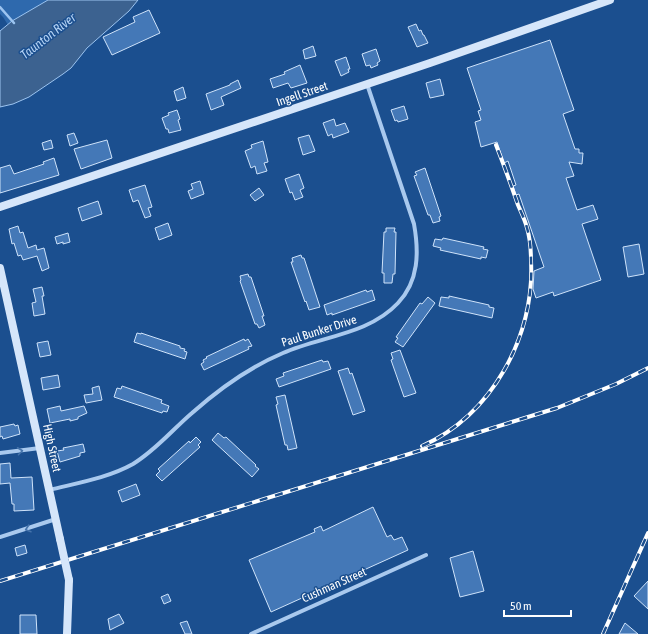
<svg xmlns="http://www.w3.org/2000/svg" width="648" height="634" font-family="'Asap Condensed',sans-serif">
  <style>
    .green { fill: #2e69ad }
    .water { fill: #3c6290; stroke: #9cc4f0 }
    .lines { fill: none; stroke-linecap: round; stroke-linejoin: round }
    .stream { stroke: #9cc4f0; stroke-width: 2.5 }
    .building { fill: #4478b7; stroke: #cfe3fa }
    .street { stroke: #a9c9ee; stroke-width: 4 }
    .secondary { stroke: #d6e6fa; stroke-width: 8 }
    .rail-casing { stroke: #fff; stroke-width: 4 }
    .rail { stroke: #1b4f8f; stroke-width: 2.5; stroke-dasharray: 8; stroke-linecap: butt }
    .secondary-bridge { stroke: #d6e6fa; stroke-width: 8 }
    .oneway { stroke: #4674ac }
    .labels { text-anchor: middle; dominant-baseline: central; stroke-width: 3; stroke-linejoin: round; paint-order: stroke }
    .street-label { font-size: 12px; fill: #fff; stroke: #1b4f8f }
    .water-label { font-size: 13px; font-style: italic; fill: #b5d3f5; stroke: #1b4f8f }
  </style>
  <rect width="100%" height="100%" fill="#1b4f8f"/>
  <!-- green -->
  <polygon class="green" points="0,0 48,0 8,25 3,17 0,14"/>
  <!-- water -->
  <polygon class="water" points="48,0 138,0 129,11 87,48 71,68 63,74 29,97 13,104 0,107 0,31 12,21"/>
  <g class="lines">
    <!-- stream -->
    <polyline class="stream" points="0,7 14,23"/>
  </g>
  <!-- building -->
  <g class="building">
    <polygon points="149,10 160,33 112,55 103,37 135,22 133,17"/>
    <polygon points="416,24 419,31 421,30 423,35 424,35 428,43 417,47 408,27"/>
    <polygon points="550,40 574,110 563,114 575,149 579,149 579,153 583,153 582,164 569,162 574,176 566,178 577,210 593,205 598,219 582,224 601,280 554,296 553,292 536,298 533,289 534,271 544,267 519,194 516,195 513,186 516,185 508,161 504,163 497,142 481,147 475,122 481,120 478,111 481,110 467,68"/>
    <polygon points="313,46 316,56 305,59 303,50"/>
    <polygon points="376,49 380,61 377,63 378,65 371,68 370,65 366,66 362,54"/>
    <polygon points="346,57 350,69 348,69 349,72 341,76 335,61"/>
    <polygon points="300,65 307,83 291,88 288,83 273,88 270,79 285,74 284,72"/>
    <polygon points="440,79 444,95 430,98 426,83"/>
    <polygon points="238,80 241,88 221,97 224,105 211,110 206,94 230,85 230,84"/>
    <polygon points="183,87 186,98 177,101 174,91"/>
    <polygon points="404,106 408,119 398,122 397,120 395,121 391,110"/>
    <polygon points="177,110 180,119 178,120 181,130 169,133 168,129 166,129 162,118 169,115 168,113"/>
    <polygon points="334,119 336,126 345,123 349,132 333,138 332,134 328,136 323,123"/>
    <polygon points="74,133 78,143 70,146 67,135"/>
    <polygon points="309,135 315,151 303,155 298,138"/>
    <polygon points="51,140 53,148 44,150 42,143"/>
    <polygon points="107,140 112,158 81,169 74,149"/>
    <polygon points="263,141 268,162 264,163 267,171 257,174 255,166 251,168 245,151 252,148 251,145"/>
    <polygon points="54,158 59,175 0,193 0,168 10,165 14,174 44,164 43,162"/>
    <polygon points="425,168 441,216 439,217 440,221 433,223 430,215 428,215 414,176 417,175 415,172"/>
    <polygon points="299,174 304,188 300,190 303,197 295,200 292,192 290,193 285,179"/>
    <polygon points="200,181 204,194 191,199 188,191 193,189 191,184"/>
    <polygon points="145,185 152,207 148,208 151,216 145,218 138,200 133,202 129,190"/>
    <polygon points="259,188 264,195 255,201 250,195"/>
    <polygon points="98,201 102,214 82,221 78,208"/>
    <polygon points="168,223 172,235 159,240 155,228"/>
    <polygon points="18,226 20,233 23,232 28,248 36,245 37,250 44,248 49,268 42,271 37,256 23,260 21,255 18,256 14,243 12,244 9,229"/>
    <polygon points="386,228 395,228 394,232 396,232 395,274 393,274 392,283 384,283 384,273 382,273 384,232 386,232"/>
    <polygon points="68,233 70,242 63,244 63,242 57,244 55,237"/>
    <polygon points="443,238 484,247 483,249 488,250 486,258 481,257 481,259 440,250 441,248 433,246 435,239 442,240"/>
    <polygon points="639,244 644,274 628,277 623,247"/>
    <polygon points="301,255 302,258 304,258 320,307 309,310 306,301 305,302 291,262 293,262 292,258"/>
    <polygon points="248,274 249,277 251,277 264,316 262,316 265,325 259,328 257,324 255,324 240,281 241,280 240,276"/>
    <polygon points="42,287 44,296 42,296 45,314 34,316 32,303 36,302 33,289"/>
    <polygon points="366,290 367,292 372,290 375,300 332,315 332,313 327,315 324,305"/>
    <polygon points="449,296 489,305 489,307 494,308 492,318 439,306 441,297 449,298"/>
    <polygon points="428,297 435,303 403,347 395,342 398,338 396,337 420,303 422,304"/>
    <polygon points="137,333 141,334 141,333 180,346 180,348 185,349 184,351 187,352 185,359 134,342"/>
    <polygon points="244,339 245,341 248,339 252,346 248,347 249,349 204,370 201,364 204,362 203,360 207,358 206,357"/>
    <polygon points="48,341 51,355 40,357 37,343"/>
    <polygon points="400,350 416,393 404,397 391,360 393,359 391,353"/>
    <polygon points="322,360 323,362 328,361 331,369 279,387 276,379 284,376 283,373"/>
    <polygon points="348,368 350,374 352,373 365,411 353,415 338,371"/>
    <polygon points="58,375 60,387 43,390 41,378"/>
    <polygon points="99,386 102,400 86,403 84,395 93,394 92,388"/>
    <polygon points="122,386 162,400 161,403 169,406 167,412 163,411 162,413 114,397 117,388 121,389"/>
    <polygon points="285,395 297,448 288,450 287,445 285,445 276,405 278,404 276,397"/>
    <polygon points="60,406 61,411 84,406 87,413 78,417 78,419 70,421 70,419 50,423 47,409"/>
    <polygon points="14,424 15,426 18,425 20,434 3,439 2,436 0,437 0,427"/>
    <polygon points="218,433 224,438 226,437 256,465 255,466 259,469 252,477 212,440"/>
    <polygon points="196,437 201,442 198,445 200,447 162,481 156,475 160,471 158,469 189,441 190,443"/>
    <polygon points="83,444 85,452 80,453 80,456 60,462 57,451 64,450 63,448"/>
    <polygon points="10,463 11,478 32,477 34,510 14,511 14,504 12,504 10,483 0,484 0,464"/>
    <polygon points="136,484 140,495 122,502 118,491"/>
    <polygon points="373,507 387,537 391,535 394,540 402,537 408,550 271,612 249,560 315,532 314,529 321,526 323,531"/>
    <polygon points="25,545 27,553 17,556 15,548"/>
    <polygon points="473,551 484,591 460,597 450,558"/>
    <polygon points="648,581 648,609 634,596"/>
    <polygon points="168,594 171,601 164,604 161,597"/>
    <polygon points="119,614 124,623 110,630 108,619"/>
    <polygon points="20,615 36,615 37,634 20,634"/>
    <polygon points="187,621 192,634 185,634 180,623"/>
    <polygon points="625,623 638,634 619,634"/>
  </g>
  <g class="lines">
    <!-- street -->
    <g class="street">
      <polyline points="0,453 40,448"/>
      <path d="M 49,490 C 77,483 108,478 133,464 C 156,450 172,430 192,413 C 219,389 250,367 283,353 C 321,336 368,335 398,303 C 419,281 419,252 414,224 L 367,84"/>
      <polyline points="0,537 56,519"/>
      <polyline points="251,634 426,555"/>
    </g>
    <!-- secondary -->
    <g class="secondary">
      <polyline points="0,207 430,63 610,0"/>
      <polyline points="0,268 60,539"/>
      <polyline points="67,634 69,580"/>
    </g>
    <!-- rail casing -->
    <g class="rail-casing">
      <g id="rail">
        <path d="M 422,446 C 492,415 535,336 531,261 C 531,250 530,238 527,228 C 525,220 521,212 518,205 C 511,185 504,165 496,145"/>
        <polyline points="0,581 557,408 616,384 648,368"/>
        <polyline points="603,634 648,533"/>
      </g>
    </g>
    <!-- rail -->
    <use href="#rail" class="rail"/>
    <!-- secondary-bridge -->
    <polyline class="secondary-bridge" points="60,539 69,580"/>
  </g>
  <!-- one-way arrows -->
  <defs><path id="oneway-chevron" d="M-2-3.5L2.5 0L-2 3.5" fill="none" stroke-width="1.6" stroke-linecap="round" stroke-linejoin="round"/></defs>
  <g class="oneway">
    <use href="#oneway-chevron" transform="translate(20 451) rotate(-7)"/>
    <use href="#oneway-chevron" transform="translate(28 529) rotate(162)"/>
  </g>
  <g class="labels">
    <!-- street labels -->
    <g class="street-label">
      <text transform="translate(302 94) rotate(-19)">Ingell Street</text>
      <text transform="translate(319 331) rotate(-18)">Paul Bunker Drive</text>
      <text transform="translate(52 448) rotate(78)">High Street</text>
      <text transform="translate(334 585) rotate(-24)">Cushman Street</text>
    </g>
    <!-- water labels -->
    <g class="water-label">
      <text transform="translate(48 36) rotate(-38)">Taunton River</text>
    </g>
  </g>
  <!-- scale -->
  <path d="M504 610v6h67v-6" fill="none" stroke="#ffffff" stroke-width="2"/>
  <text x="510" y="610" font-size="12" fill="#ffffff" stroke="#1b4f8f" stroke-width="3" paint-order="stroke">50 m</text>
</svg>
